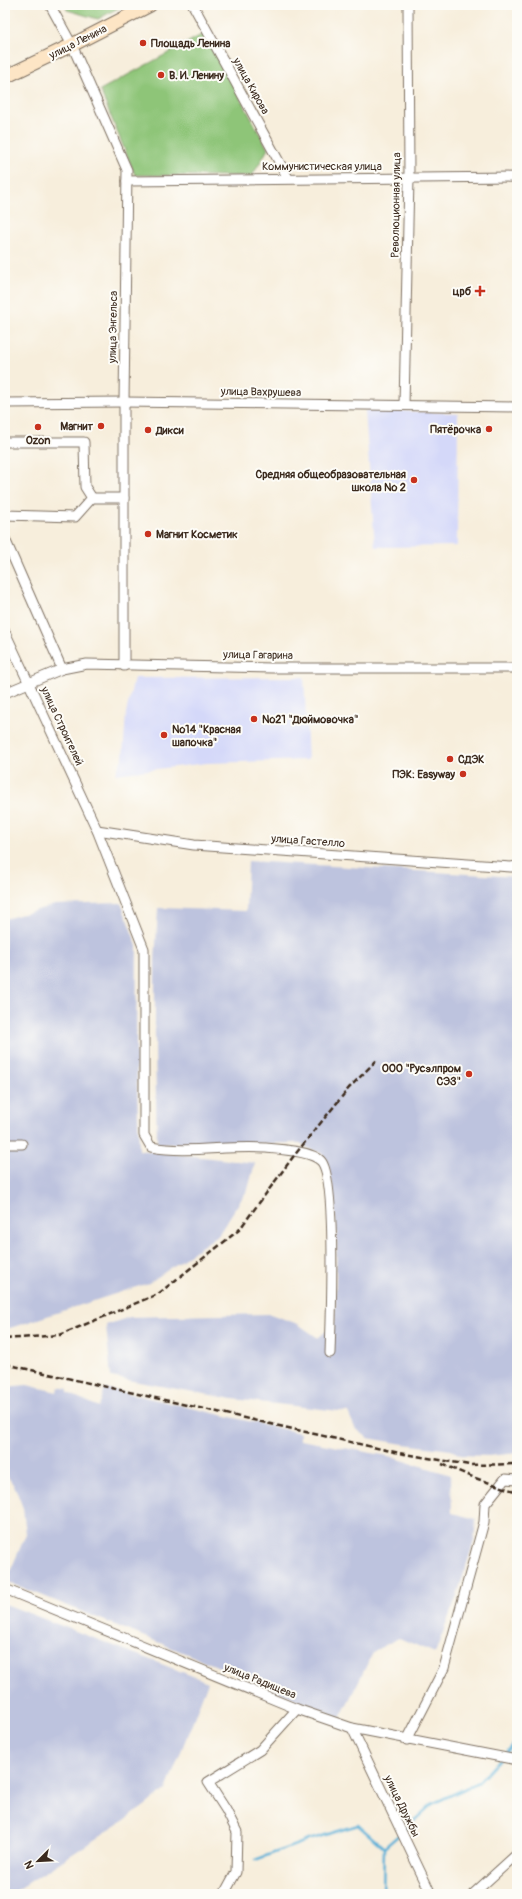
<svg xmlns="http://www.w3.org/2000/svg" width="522" height="1899" font-family="Pangolin,sans-serif">
  <style>
    .built { fill: #d4d8f9 }
    .industrial { fill: #bdc3de }
    .green { fill: #8ec578; stroke: #64784b }
    .lines { fill: none; stroke-linecap: round; stroke-linejoin: round }
    .stream { stroke: #5cb1d8; stroke-width: 2.5 }
    .street-casing { stroke: #7d6f60; stroke-width: 11 }
    .secondary-casing { stroke: #7d6f60; stroke-width: 15 }
    .street { stroke: #fff; stroke-width: 9 }
    .secondary { stroke: #fde5c5; stroke-width: 13 }
    .rail { stroke: #3b2a1e; stroke-width: 2.5; stroke-dasharray: 6 3; stroke-linecap: butt }
    .poi-dot { fill: #c8321e; stroke: #fdfcf7; stroke-width: 1.5 }
    .labels { text-anchor: middle; dominant-baseline: central; stroke-width: 4; stroke-linejoin: round; paint-order: stroke }
    .street-label { font-size: 11px; fill: #3b2a1e; stroke: #fdfcf7 }
    .poi-label { font-size: 11px; font-weight: bold; fill: #3b2a1e; stroke: #fdfcf7; text-anchor: start }
  </style>
  <rect width="100%" height="100%" fill="#fdfcf7"/>
  <filter id="ink" filterUnits="userSpaceOnUse"><feTurbulence type="fractalNoise" baseFrequency=".025" numOctaves="2"/><feDisplacementMap in="SourceGraphic" scale="8" xChannelSelector="R" yChannelSelector="G"/><feConvolveMatrix kernelMatrix="1 2 1 2 8 2 1 2 1" color-interpolation-filters="sRGB"/></filter>
  <filter id="wash" filterUnits="userSpaceOnUse"><feTurbulence type="fractalNoise" baseFrequency=".012" numOctaves="4" result="noise"/><feDisplacementMap in="SourceGraphic" scale="16" xChannelSelector="R" yChannelSelector="G"/><feGaussianBlur stdDeviation="0.9" result="paint"/><feColorMatrix in="noise" values="0 0 0 0 0 0 0 0 0 0 0 0 0 0 0 0 0 1.4 0 .05"/><feComposite in="paint" operator="in"/></filter>
  <g filter="url(#wash)">
    <rect width="100%" height="100%" fill="#f7eedc"/>
    <!-- built -->
    <g class="built">
      <polygon points="365,410 458,413 457,546 375,547"/>
      <polygon points="304,677 308,760 207,763 115,774 123,757 126,713 134,678"/>
    </g>
    <!-- industrial -->
    <g class="industrial">
      <polygon points="248,861 517,877 517,1453 489,1456 461,1455 451,1450 403,1444 368,1438 355,1428 348,1412 233,1399 111,1377 106,1325 130,1317 270,1314 298,1324 318,1338 335,1323 337,1234 332,1183 327,1161 321,1153 310,1149 300,1143 157,1144 155,1051 155,961 158,908 246,911"/>
      <polygon points="121,903 137,946 136,1050 139,1150 255,1163 248,1189 218,1235 149,1283 10,1328 5,1327 5,919 55,905"/>
      <polygon points="27,1385 57,1392 58,1387 68,1389 68,1393 99,1407 105,1388 300,1433 300,1440 388,1456 451,1475 452,1513 476,1519 474,1541 456,1598 435,1653 399,1638 374,1651 340,1718 244,1677 6,1581 26,1534 23,1508 15,1487 5,1473 5,1387"/>
      <polygon points="5,1604 208,1682 166,1790 131,1816 11,1894 5,1894"/>
    </g>
    <!-- green -->
    <g class="green">
      <polygon points="65,5 124,5 98,19 67,10"/>
      <polygon points="205,33 268,149 252,176 135,175 100,90"/>
    </g>
    <g class="lines">
      <!-- stream -->
      <g class="stream">
        <polyline points="503,1756 517,1741"/>
        <polyline points="404,1830 432,1804 479,1782 500,1759"/>
        <polyline points="255,1860 309,1840 358,1825 384,1848"/>
        <polyline points="383,1894 384,1848 400,1834"/>
      </g>
    </g>
  </g>
  <g filter="url(#ink)">
    <g class="lines">
      <!-- street casing -->
      <g class="street-casing">
        <g id="street">
          <polyline points="50,5 72,45 127,170 124,402 124,666"/>
          <polyline points="193,5 288,178"/>
          <polyline points="127,181 517,177"/>
          <polyline points="5,403 124,402 517,407"/>
          <polyline points="404,405 409,178 408,5"/>
          <polyline points="5,442 84,442 85,487 92,498"/>
          <polyline points="5,515 75,517 92,498 124,498"/>
          <polyline points="5,539 62,669"/>
          <path d="M 5,632 L 97,830 L 144,949 L 144,1135 L 151,1147 C 189,1154 227,1145 266,1148 C 279,1149 312,1151 321,1161 C 337,1178 331,1323 330,1353"/>
          <polyline points="5,693 62,669 87,664 273,668 517,668"/>
          <polyline points="97,830 194,845 511,867 517,866"/>
          <polyline points="5,1144 22,1144"/>
          <polyline points="5,1589 297,1709 352,1728 517,1760"/>
          <polyline points="352,1728 431,1894"/>
          <polyline points="407,1740 444,1668 484,1522 485,1504 505,1479 517,1480"/>
          <polyline points="224,1894 236,1872 237,1832 226,1810 208,1782 260,1750 297,1709"/>
          <polyline points="473,1894 517,1854"/>
        </g>
      </g>
      <!-- secondary casing -->
      <g class="secondary-casing">
        <polyline id="secondary" points="5,77 72,45 150,5"/>
      </g>
      <!-- street -->
      <use href="#street" class="street"/>
      <!-- secondary -->
      <use href="#secondary" class="secondary"/>
      <!-- rail -->
      <g class="rail">
        <polyline points="5,1339 60,1335 158,1294 239,1230 293,1157 349,1088 378,1059"/>
        <polyline points="5,1364 399,1453 470,1465 517,1464"/>
        <polyline points="442,1464 475,1478 517,1492"/>
      </g>
    </g>
  </g>
  <!-- markers -->
  <g class="poi-dot">
    <circle cx="143" cy="43" r="4"/>
    <circle cx="161" cy="75" r="4"/>
    <path d="M478 285h4v4h4v4h-4v4h-4v-4h-4v-4h4z"/>
    <circle cx="101" cy="426" r="4"/>
    <circle cx="38" cy="427" r="4"/>
    <circle cx="489" cy="429" r="4"/>
    <circle cx="148" cy="430" r="4"/>
    <circle cx="414" cy="480" r="4"/>
    <circle cx="148" cy="534" r="4"/>
    <circle cx="254" cy="719" r="4"/>
    <circle cx="164" cy="735" r="4"/>
    <circle cx="450" cy="759" r="4"/>
    <circle cx="463" cy="774" r="4"/>
    <circle cx="469" cy="1074" r="4"/>
  </g>
  <g class="labels">
    <!-- street labels -->
    <g class="street-label">
      <text transform="translate(78 42) rotate(-27)">улица Ленина</text>
      <text transform="translate(251 86) rotate(61)">улица Кирова</text>
      <text x="322" y="166">Коммунистическая улица</text>
      <text transform="translate(396 205) rotate(-89)">Революционная улица</text>
      <text transform="translate(113 327) rotate(-89)">улица Энгельса</text>
      <text transform="translate(261 392) rotate(1)">улица Вахрушева</text>
      <text transform="translate(258 655) rotate(1)">улица Гагарина</text>
      <text transform="translate(62 726) rotate(65)">улица Строителей</text>
      <text transform="translate(308 841) rotate(4)">улица Гастелло</text>
      <text transform="translate(260 1681) rotate(22)">улица Радищева</text>
      <text transform="translate(402 1806) rotate(64)">улица Дружбы</text>
    </g>
    <!-- poi labels -->
    <g class="poi-label">
      <text x="151" y="43">Площадь Ленина</text>
      <text x="169" y="75">В. И. Ленину</text>
      <text x="471" y="291" text-anchor="end">црб</text>
      <text x="93" y="426" text-anchor="end">Магнит</text>
      <text x="481" y="429" text-anchor="end">Пятёрочка</text>
      <text x="156" y="430">Дикси</text>
      <text x="38" y="440" text-anchor="middle">Ozon</text>
      <text x="406" y="474" text-anchor="end">Средняя общеобразовательная<tspan x="406" dy="13">школа № 2</tspan></text>
      <text x="156" y="534">Магнит Косметик</text>
      <text x="262" y="719">№21 "Дюймовочка"</text>
      <text x="172" y="729">№14 "Красная<tspan x="172" dy="13">шапочка"</tspan></text>
      <text x="458" y="759">СДЭК</text>
      <text x="455" y="774" text-anchor="end">ПЭК: Easyway</text>
      <text x="461" y="1068" text-anchor="end">ООО "Русэлпром<tspan x="461" dy="13">СЭЗ"</tspan></text>
    </g>
  </g>
  <!-- margin -->
  <rect width="522" height="1899" fill="none" stroke="#fdfcf7" stroke-width="20"/>
  <!-- north arrow -->
  <g transform="translate(38 1861) rotate(246)" stroke="#fdfcf7" stroke-width="3" paint-order="stroke">
  <path d="M0-3L7 15L0 10L-7 15Z" fill="#3b2a1e"/>
  <text y="-6" font-size="11" font-weight="bold" text-anchor="middle" fill="#3b2a1e">N</text>
  </g>
</svg>
